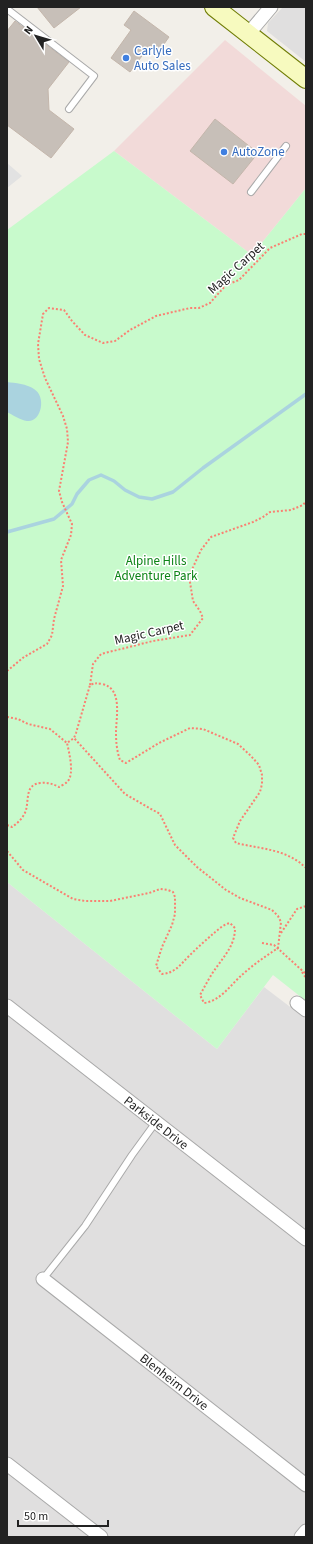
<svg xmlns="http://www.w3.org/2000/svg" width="313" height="1544" font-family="'Source Sans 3',sans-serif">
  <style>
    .residential { fill: #e0dfdf }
    .commercial { fill: #f2dad9 }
    .park { fill: #c8facc }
    .parking { fill: #e2e2e2 }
    .water { fill: #aad3df }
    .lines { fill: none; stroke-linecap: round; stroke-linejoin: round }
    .stream { stroke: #aad3df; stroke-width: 3.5 }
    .building { fill: #c7bfb8; stroke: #c4b6ab }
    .service-casing { stroke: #a9a9a9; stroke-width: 8 }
    .minor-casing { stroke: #a9a9a9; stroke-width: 15 }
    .secondary-casing { stroke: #707d05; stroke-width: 20 }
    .path { stroke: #fa8072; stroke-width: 2; stroke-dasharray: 2 2; stroke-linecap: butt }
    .service { stroke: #fff; stroke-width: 6 }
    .minor { stroke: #fff; stroke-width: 13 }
    .secondary { stroke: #f7fabf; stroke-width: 18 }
    .shop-dot { fill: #3f7fe0; stroke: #fff; stroke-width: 1.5 }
    .labels { text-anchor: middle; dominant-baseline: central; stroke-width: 3; stroke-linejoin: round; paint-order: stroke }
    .shop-label { font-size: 13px; fill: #366cbe; stroke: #fff; text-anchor: start }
    .street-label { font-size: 13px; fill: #222; stroke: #fff }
    .park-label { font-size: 13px; fill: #0c8416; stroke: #fff }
  </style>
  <rect width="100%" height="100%" fill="#f2efe9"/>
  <!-- residential -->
  <g class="residential">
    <polygon points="283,7 306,7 306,62 267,31 268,23"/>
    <polygon points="7,882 217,1049 264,987 306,1019 306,1537 7,1537"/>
  </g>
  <!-- commercial -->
  <polygon class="commercial" points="225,40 306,106 306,188 252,255 114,151"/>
  <!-- park -->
  <polygon class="park" points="114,151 252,255 306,188 306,1001 273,975 217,1049 7,882 7,230"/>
  <!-- parking -->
  <polygon class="parking" points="7,163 22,176 7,188"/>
  <!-- water -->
  <path class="water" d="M 7,382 C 15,383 27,384 34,389 C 47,397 41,423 27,421 C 20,420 13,415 7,412 Z"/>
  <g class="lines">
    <!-- stream -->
    <polyline class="stream" points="7,532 54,519 72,504 77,494 89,480 101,475 114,481 125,490 139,497 152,499 173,492 203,468 306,394"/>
  </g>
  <!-- building -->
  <g class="building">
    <polygon points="37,7 81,7 54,28"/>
    <polygon points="134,11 169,37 159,51 150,45 130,72 111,58 131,30 124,25"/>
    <polygon points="15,21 69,62 48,89 49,110 74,129 51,158 7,125 7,31"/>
    <polygon points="215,119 258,153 233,184 190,151"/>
  </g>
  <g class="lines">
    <!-- service casing -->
    <g class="service-casing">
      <g id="service">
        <polyline points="7,9 94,76 69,109"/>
        <polyline points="251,192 286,146"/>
        <polyline points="43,1279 85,1226 132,1155 156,1122"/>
      </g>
    </g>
    <!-- minor casing -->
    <g class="minor-casing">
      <g id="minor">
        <polyline points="249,33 271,7"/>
        <polyline points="297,1003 306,1010"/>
        <polyline points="7,1006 306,1239"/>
        <polyline points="43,1279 306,1485"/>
        <polyline points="7,1464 101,1537"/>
        <polyline points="301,1537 306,1531"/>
      </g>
    </g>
    <!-- secondary casing -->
    <g class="secondary-casing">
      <polyline id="secondary" points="214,7 306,79"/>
    </g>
    <!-- path -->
    <g class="path">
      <polyline points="7,671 24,657 47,644 52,635 54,619 63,586 61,560 71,535 72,524 62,502 59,491 68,442 67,429 63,416 45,378 39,359 38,344 43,314 49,308 64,310 72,321 85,335 103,343 115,341 130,330 156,316 190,308 199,308 210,303 226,285 239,280 270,248 302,234 306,234"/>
      <polyline points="90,685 93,664 101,654 153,641 190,635 203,618 200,611 193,601 189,576 201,550 211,537 253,522 263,517 270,512 291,510 303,505 306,501"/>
      <polyline points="7,717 18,719 28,724 50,729 67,743"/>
      <path d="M 7,825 L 12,827 C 18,823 24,817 26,810 C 29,799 25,784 41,783 C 47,782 53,784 59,787 C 61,786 65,784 67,782 C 75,775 69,752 67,743 L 74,738 L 76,733 L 90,685 C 95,683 97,683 102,684 C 123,688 116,717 116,733 C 116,742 117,752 120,760 L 126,763 L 159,743 L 190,728 L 203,729 L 238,744 L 251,756 L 259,765 L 262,775 L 262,784 L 260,792 L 240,821 L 233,838 L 236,843 C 261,849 287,849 306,868"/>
      <path d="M 7,851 L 23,870 L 73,899 L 85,901 L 110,901 L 149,893 L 160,889 L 168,890 L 173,892 L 175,897 L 175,914 L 172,925 L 162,947 L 156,966 L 162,974 C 175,973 180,965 189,956 C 197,948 206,940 214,933 C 219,929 224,924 230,923 L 235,928 C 235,945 225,955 216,968 C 210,976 205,986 200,995 L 204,1003 C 221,1001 231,984 243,974 C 254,964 266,956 278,948 L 281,922 L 278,916 L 272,910 L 240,898 L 226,890 L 197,867 L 175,845 L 160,814 L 125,794 L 74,738"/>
      <polyline points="281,933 297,909 306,906"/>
      <polyline points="262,943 274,945 306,974"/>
      <polyline points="302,972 306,978"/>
    </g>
    <!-- service -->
    <use href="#service" class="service"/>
    <!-- minor -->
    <use href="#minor" class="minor"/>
    <!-- secondary -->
    <use href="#secondary" class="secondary"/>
  </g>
  <!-- markers -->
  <g class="shop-dot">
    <circle cx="126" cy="58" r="4"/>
    <circle cx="224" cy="152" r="4"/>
  </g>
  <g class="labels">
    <!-- shop labels -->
    <g class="shop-label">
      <text x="134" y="51">Carlyle<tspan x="134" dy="15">Auto Sales</tspan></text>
      <text x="232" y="152">AutoZone</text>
    </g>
    <!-- street labels -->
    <g class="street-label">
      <text transform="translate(236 268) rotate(-42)">Magic Carpet</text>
      <text transform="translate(149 633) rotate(-13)">Magic Carpet</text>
      <text transform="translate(156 1123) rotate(38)">Parkside Drive</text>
      <text transform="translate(174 1382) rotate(38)">Blenheim Drive</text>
    </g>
    <!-- park labels -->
    <g class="park-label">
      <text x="156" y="561">Alpine Hills<tspan x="156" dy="15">Adventure Park</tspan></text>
    </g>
  </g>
  <!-- border -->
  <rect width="313" height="1544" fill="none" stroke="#222222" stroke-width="16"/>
  <!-- north arrow -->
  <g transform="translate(36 36) rotate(308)" stroke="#ffffff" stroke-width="3" paint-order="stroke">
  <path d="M0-3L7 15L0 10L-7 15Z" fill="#222222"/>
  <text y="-6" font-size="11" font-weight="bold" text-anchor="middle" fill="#222222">N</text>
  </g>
  <!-- scale -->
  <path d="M18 1520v6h90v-6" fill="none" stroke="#222222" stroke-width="2"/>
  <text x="24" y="1520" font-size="12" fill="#222222" stroke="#ffffff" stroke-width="3" paint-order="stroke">50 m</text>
</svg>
